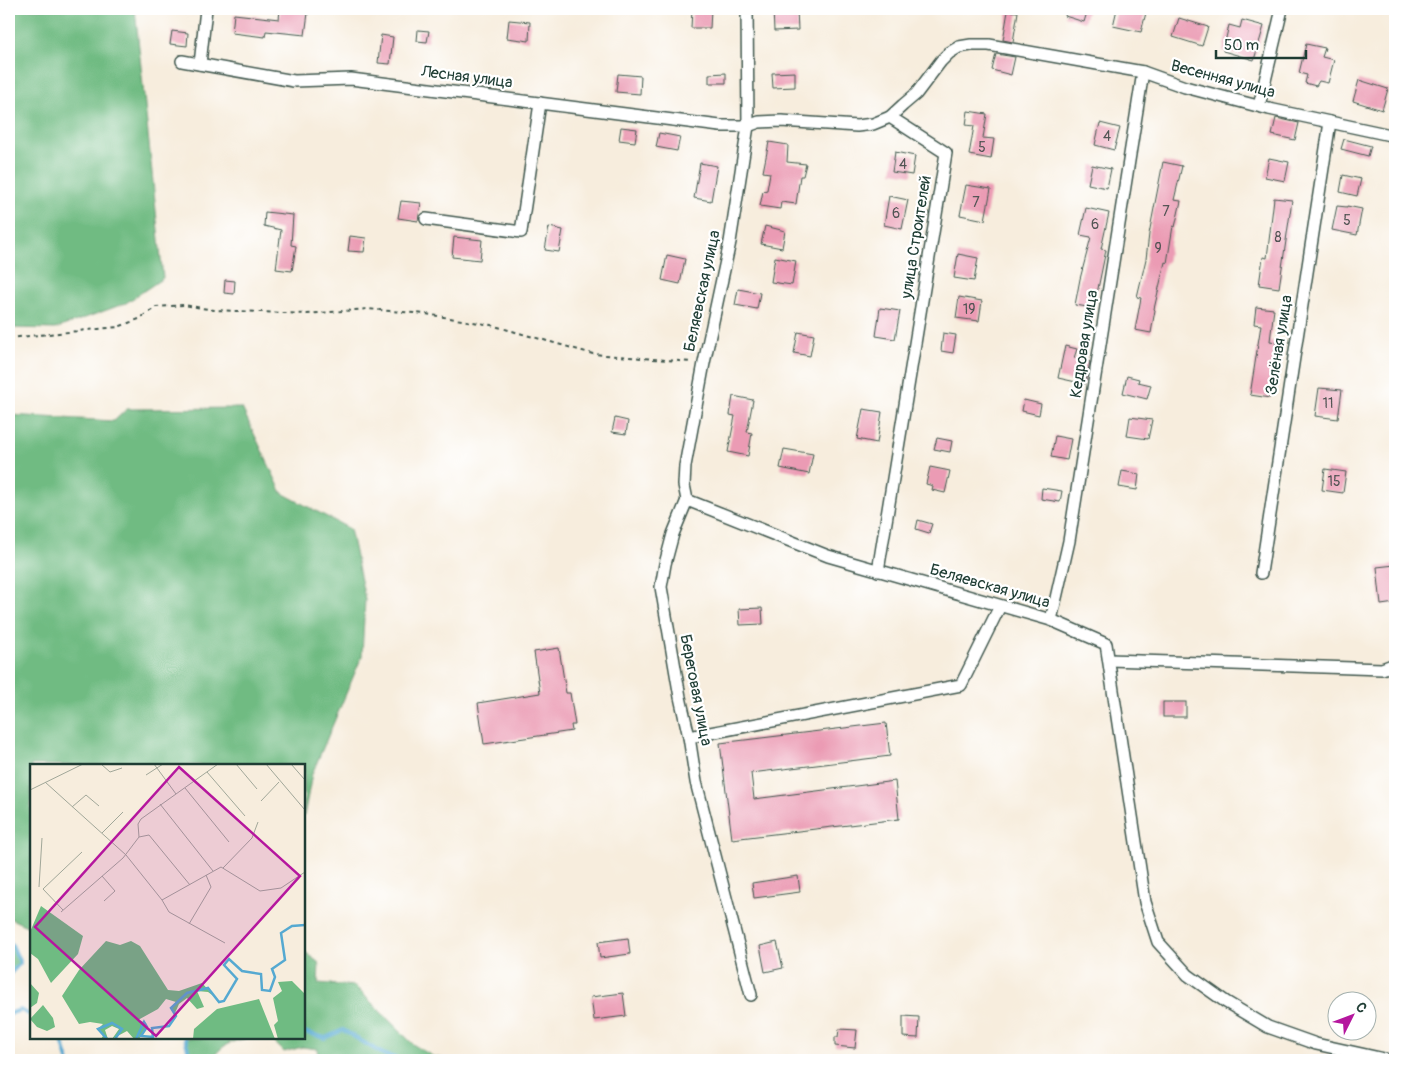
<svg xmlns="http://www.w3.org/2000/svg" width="1404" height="1069" font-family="Pangolin,sans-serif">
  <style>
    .forest { fill: #6fbb82; stroke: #477c5b }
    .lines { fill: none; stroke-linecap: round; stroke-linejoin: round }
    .stream { stroke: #55a9d1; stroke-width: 4 }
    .building { fill: #eb9bb4 }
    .minor-casing { stroke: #3f574d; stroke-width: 14 }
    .path { stroke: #3f574d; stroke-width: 2; stroke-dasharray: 4 4; stroke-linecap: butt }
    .minor { stroke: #fff; stroke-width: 11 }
    .labels { text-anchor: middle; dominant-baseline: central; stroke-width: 4.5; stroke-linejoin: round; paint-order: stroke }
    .number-label { font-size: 14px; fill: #525454 }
    .street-label { font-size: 16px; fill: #1f3d34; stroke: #fff }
    .inset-river { fill: none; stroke: #55a9d1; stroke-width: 2.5 }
    .inset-road { fill: none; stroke: #a1a799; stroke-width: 1 }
    .view { fill: #b5179e; fill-opacity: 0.15; stroke: #b5179e; stroke-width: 2.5 }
    .inset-edge { fill: none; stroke: #1f3d34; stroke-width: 2.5 }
  </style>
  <rect width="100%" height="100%" fill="#fff"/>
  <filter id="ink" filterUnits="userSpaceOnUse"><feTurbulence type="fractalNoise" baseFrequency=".02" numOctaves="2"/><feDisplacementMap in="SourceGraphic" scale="10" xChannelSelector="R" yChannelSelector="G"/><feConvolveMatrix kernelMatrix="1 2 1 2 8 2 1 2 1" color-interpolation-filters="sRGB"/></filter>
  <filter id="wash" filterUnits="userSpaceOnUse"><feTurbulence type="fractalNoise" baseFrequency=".0096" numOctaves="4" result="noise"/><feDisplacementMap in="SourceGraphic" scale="20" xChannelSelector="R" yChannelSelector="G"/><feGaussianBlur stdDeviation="1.12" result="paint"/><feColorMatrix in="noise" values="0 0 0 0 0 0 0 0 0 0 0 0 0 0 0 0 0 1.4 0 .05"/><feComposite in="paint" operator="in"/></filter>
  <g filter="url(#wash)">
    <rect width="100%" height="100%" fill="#f7eddd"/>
    <!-- forest -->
    <g class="forest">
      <polygon points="9,9 135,9 163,278 126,303 55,329 9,328"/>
      <polygon points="242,408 282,493 350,529 365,599 362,656 312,774 304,816 304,765 31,765 31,928 9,918 9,415 114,421 127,409"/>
      <polygon points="9,945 12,945 20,963 9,975"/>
      <polygon points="304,951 319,963 318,983 355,986 414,1045 434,1057 453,1060 316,1060 318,1049 302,1047 284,1052 271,1039 264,1038 304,1038"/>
      <path d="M 185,1038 L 247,1038 C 229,1042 222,1045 211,1060 L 191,1060 Z"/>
    </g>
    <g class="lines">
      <!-- stream -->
      <g class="stream">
        <polyline points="9,945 12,945 20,963 9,975"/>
        <polyline points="9,1014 20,1010 31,1015"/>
        <polyline points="304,1032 325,1038 343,1030 383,1054 400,1060"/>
        <polyline points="58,1038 62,1041 68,1060"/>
        <polyline points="185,1038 191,1060"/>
      </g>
    </g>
    <g id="blocks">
      <!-- building -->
      <g class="building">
        <polygon points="692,9 711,9 710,28 691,28"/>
        <polygon points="773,9 797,9 798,30 774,31"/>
        <polygon points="1067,9 1088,9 1084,22 1065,16"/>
        <polygon points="1117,9 1147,9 1141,32 1113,26"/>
        <polygon points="280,10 308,13 305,35 266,31 265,37 232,33 234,14 279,19"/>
        <polygon points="1008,11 1018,12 1013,42 1003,40"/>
        <polygon points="1179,18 1208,27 1202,46 1173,37"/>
        <polygon points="509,20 530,22 529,41 507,38"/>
        <polygon points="1242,20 1264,26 1254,60 1223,51 1229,25 1240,28"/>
        <polygon points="418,30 429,31 427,42 417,41"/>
        <polygon points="172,31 188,33 187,46 170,44"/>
        <polygon points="381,35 393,37 390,64 378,63"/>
        <polygon points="1306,44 1325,48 1322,57 1334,60 1328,83 1319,81 1316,86 1305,83 1307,75 1299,73"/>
        <polygon points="996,54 1015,57 1011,75 992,70"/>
        <polygon points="795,72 795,87 773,88 772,73"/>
        <polygon points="726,73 726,83 709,83 709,74"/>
        <polygon points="618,74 641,76 640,94 616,92"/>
        <polygon points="1359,80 1388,89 1382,110 1353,101"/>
        <polygon points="968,111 987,114 983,138 994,139 991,159 969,155 974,126 966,125"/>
        <polygon points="1276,118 1299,123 1295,140 1272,135"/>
        <polygon points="1100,123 1120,128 1114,150 1095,145"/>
        <polygon points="621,127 637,129 635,142 619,140"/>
        <polygon points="659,133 680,137 677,151 656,147"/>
        <polygon points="1344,139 1371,146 1368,156 1341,149"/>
        <polygon points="769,142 788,145 787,162 806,164 803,176 800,176 796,204 781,202 780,209 760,206 763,191 767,190 770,173 763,172"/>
        <polygon points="895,152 915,156 912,175 892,172"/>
        <polygon points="1269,158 1289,162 1285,181 1265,177"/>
        <polygon points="1163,162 1182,166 1174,200 1181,201 1175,227 1173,226 1167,263 1165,262 1154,309 1155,310 1151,333 1135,330 1141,298 1137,297 1146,259 1149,234"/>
        <polygon points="700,163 717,166 711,201 694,198"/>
        <polygon points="1092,165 1111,169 1107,188 1088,184"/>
        <polygon points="1343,175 1361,179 1357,196 1340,192"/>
        <polygon points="966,185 991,189 985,220 960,215"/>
        <polygon points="889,196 908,200 902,229 884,225"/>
        <polygon points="1274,198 1292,200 1279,288 1259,285 1263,257 1267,258"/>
        <polygon points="401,201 421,203 418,221 398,218"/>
        <polygon points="1337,206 1347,207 1347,206 1362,209 1357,235 1332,230"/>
        <polygon points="1086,208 1109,213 1101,249 1106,250 1094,308 1075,305 1080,279 1091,237 1080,235"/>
        <polygon points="265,212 293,215 291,245 296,246 292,271 276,269 281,230 264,226"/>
        <polygon points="765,226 785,231 782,248 761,244"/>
        <polygon points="549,227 563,230 559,252 545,250"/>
        <polygon points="350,236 366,238 364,252 348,251"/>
        <polygon points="454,237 482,240 480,260 452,257"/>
        <polygon points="958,254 978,258 974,281 954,278"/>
        <polygon points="667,255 685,259 680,284 662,280"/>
        <polygon points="775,257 796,261 792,285 771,282"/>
        <polygon points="225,280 235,281 234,294 224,293"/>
        <polygon points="738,289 760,293 757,309 735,305"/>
        <polygon points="959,297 982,301 979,321 956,318"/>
        <polygon points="1256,307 1274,309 1270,341 1276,342 1270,398 1250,395 1261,325 1254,324"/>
        <polygon points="880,308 900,311 895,339 876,336"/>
        <polygon points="798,332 814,335 810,356 794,353"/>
        <polygon points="943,333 956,335 953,353 941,351"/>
        <polygon points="1065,346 1077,349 1074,358 1090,362 1085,384 1058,378"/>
        <polygon points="1127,376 1139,379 1138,382 1151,385 1147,399 1123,393"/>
        <polygon points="1319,388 1342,390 1338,419 1315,416"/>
        <polygon points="733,396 753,400 747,432 752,433 748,456 728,452 735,416 730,415"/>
        <polygon points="1024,400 1041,404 1039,415 1022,411"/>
        <polygon points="863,409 882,412 877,443 857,439"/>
        <polygon points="1130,417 1152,420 1148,439 1127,436"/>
        <polygon points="615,418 628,421 626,434 612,432"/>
        <polygon points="1055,436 1071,439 1067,460 1051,457"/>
        <polygon points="937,438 952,441 950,452 934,449"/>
        <polygon points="784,449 813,454 809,474 780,468"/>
        <polygon points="930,467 950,471 945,493 932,490 933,486 926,484"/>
        <polygon points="1325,469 1346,472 1343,493 1322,490"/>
        <polygon points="1122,471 1139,474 1137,490 1119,487"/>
        <polygon points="1042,488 1062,491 1060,502 1041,499"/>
        <polygon points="918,520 932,524 929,533 916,529"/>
        <polygon points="1395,565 1395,603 1381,605 1377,567"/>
        <polygon points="762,608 763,624 740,625 739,609"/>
        <polygon points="559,648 566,693 570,693 575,725 571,725 572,731 484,744 478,703 540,693 534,652"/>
        <rect x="1163" y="702" width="23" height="15"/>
        <polygon points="886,723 890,756 751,773 754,799 895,781 899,819 732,839 720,743"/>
        <polygon points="798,876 800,892 754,898 752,883"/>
        <polygon points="628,938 630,954 600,958 598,942"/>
        <polygon points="777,942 783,968 765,972 760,946"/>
        <polygon points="623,993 626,1016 594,1020 591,997"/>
        <polygon points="903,1016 919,1017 918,1038 903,1037"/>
        <polygon points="839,1029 857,1030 855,1048 835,1046 835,1037 838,1037"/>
      </g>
    </g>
  </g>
  <g filter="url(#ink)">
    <use href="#blocks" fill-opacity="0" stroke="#3f574d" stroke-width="1"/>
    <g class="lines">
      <!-- minor casing -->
      <g class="minor-casing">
        <g id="minor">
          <polyline points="747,9 748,126 730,242 704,363 685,466 684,485 687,500 828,556 1051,620 1106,644 1145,902 1158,942 1188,975 1226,1002 1268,1027 1316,1044 1389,1060"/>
          <polyline points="182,61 294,81 351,79 720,126 748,126 759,122 781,121 857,126 873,124 890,117 903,105 916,94 941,61 949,53 959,47 971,45 989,45 1143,72 1185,87 1269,109 1395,136"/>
          <polyline points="200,64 206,9"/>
          <polyline points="1259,106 1282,9"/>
          <polyline points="426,219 521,232 540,103"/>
          <polyline points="687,500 673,534 665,564 661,587 680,697 689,737 696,782 751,995"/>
          <polyline points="878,571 946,153 890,117"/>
          <polyline points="1261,573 1330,122"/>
          <polyline points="1051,620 1069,541 1143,72"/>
          <polyline points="1109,660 1382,669 1395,664"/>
          <polyline points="689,737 961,685 1000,606"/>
        </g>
      </g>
      <!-- path -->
      <polyline class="path" points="9,338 118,327 139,319 156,307 184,305 214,310 307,314 367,309 426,314 491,325 593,354 691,362"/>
      <!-- minor -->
      <use href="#minor" class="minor"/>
    </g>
  </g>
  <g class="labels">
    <!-- number labels -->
    <g class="number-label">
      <text x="1107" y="136">4</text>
      <text x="982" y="147">5</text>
      <text x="903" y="164">4</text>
      <text x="976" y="202">7</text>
      <text x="1166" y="211">7</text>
      <text x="896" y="213">6</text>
      <text x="1347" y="220">5</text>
      <text x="1095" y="224">6</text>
      <text x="1278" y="237">8</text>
      <text x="1158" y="248">9</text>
      <text x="969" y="309">19</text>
      <text x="1328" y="403">11</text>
      <text x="1334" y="481">15</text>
    </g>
    <!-- street labels -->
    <g class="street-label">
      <text transform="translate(467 77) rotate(7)">Лесная улица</text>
      <text transform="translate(1223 79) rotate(15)">Весенняя улица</text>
      <text transform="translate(916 237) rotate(-81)">улица Строителей</text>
      <text transform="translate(702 291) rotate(-78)">Беляевская улица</text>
      <text transform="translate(1084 344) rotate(-81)">Кедровая улица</text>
      <text transform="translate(1279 345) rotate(-81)">Зелёная улица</text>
      <text transform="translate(990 586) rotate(16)">Беляевская улица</text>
      <text transform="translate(696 690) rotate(79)">Береговая улица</text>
    </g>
  </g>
  <!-- overview -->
  <g transform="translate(30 764)">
    <rect width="275" height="275" fill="#f7eddd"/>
    <path d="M 11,142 L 53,172 L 48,190 L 21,219 L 8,195 L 0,189 L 0,168 ZM 76,177 L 90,181 L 101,177 L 110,182 L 138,226 L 149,227 L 172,219 L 185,233 L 178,228 L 167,227 L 174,243 L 167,245 L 157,234 L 149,240 L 145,249 L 141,244 L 146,238 L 136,235 L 128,245 L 108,256 L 116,259 L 117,263 L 109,275 L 104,275 L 97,267 L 82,275 L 89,265 L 82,262 L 75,266 L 78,275 L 71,275 L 73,272 L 68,265 L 73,260 L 60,258 L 49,260 L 32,232 L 49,206 ZM 262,217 L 275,230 L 275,275 L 248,275 L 244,261 L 248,257 L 243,234 L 252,227 L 248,218 ZM 0,219 L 9,229 L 7,239 L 0,244 ZM 229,235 L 245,275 L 163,275 L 164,265 L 187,245 ZM 13,241 L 23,254 L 25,263 L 17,267 L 7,263 L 0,255 Z" fill="#6fbb82"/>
    <path class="inset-river" d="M 77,275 L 68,265 L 82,259 L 92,265 L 85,275M 106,275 L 114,258 L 117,263 L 111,272 L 123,273 L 122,264 L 139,262 L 146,252 L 141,244 L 157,229 L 178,224 L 189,238 L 194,237 L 207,215 L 194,201 L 199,195 L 212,207 L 231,210 L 232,226 L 240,227 L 245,213 L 242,205 L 255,196 L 251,169 L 262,162 L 275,161"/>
    <path class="inset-road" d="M 71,0 L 80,8 L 92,4M 124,0 L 146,30M 206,0 L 227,25M 236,0 L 275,46M 261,0 L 275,16M 177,8 L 215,52M 116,11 L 133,0M 15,18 L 96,91 L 132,136 L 191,103 L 230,127 L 251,124 L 275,108M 155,24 L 199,78M 0,26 L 53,0M 231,37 L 249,18M 130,40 L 183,107M 42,43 L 56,31 L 69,42M 72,69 L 93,48M 109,73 L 108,60 L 111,55 L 188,0M 109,73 L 119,71 L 160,121M 193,104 L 222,74 L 228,58M 72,112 L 85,127 L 74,137M 9,123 L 12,74M 132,136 L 139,148 L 195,179M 33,146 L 13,125 L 52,88M 31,148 L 93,94 L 109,73M 159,160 L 181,123 L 176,111"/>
    <path class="view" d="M 149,3 L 270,112 L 126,272 L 5,163 Z"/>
    <rect width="275" height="275" class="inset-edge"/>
  </g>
  <!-- margin -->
  <rect width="1404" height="1069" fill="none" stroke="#fff" stroke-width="30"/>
  <!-- north arrow -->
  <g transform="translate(1352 1016) rotate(48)"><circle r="24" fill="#ffffff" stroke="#a5b1ae"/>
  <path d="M0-4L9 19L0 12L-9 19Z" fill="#b5179e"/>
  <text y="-8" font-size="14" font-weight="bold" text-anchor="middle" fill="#1f3d34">С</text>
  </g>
  <!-- scale -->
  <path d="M1216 50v8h90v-8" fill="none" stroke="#1f3d34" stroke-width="2.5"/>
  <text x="1224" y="50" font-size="15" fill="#1f3d34" stroke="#ffffff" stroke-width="4" paint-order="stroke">50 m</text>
</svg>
